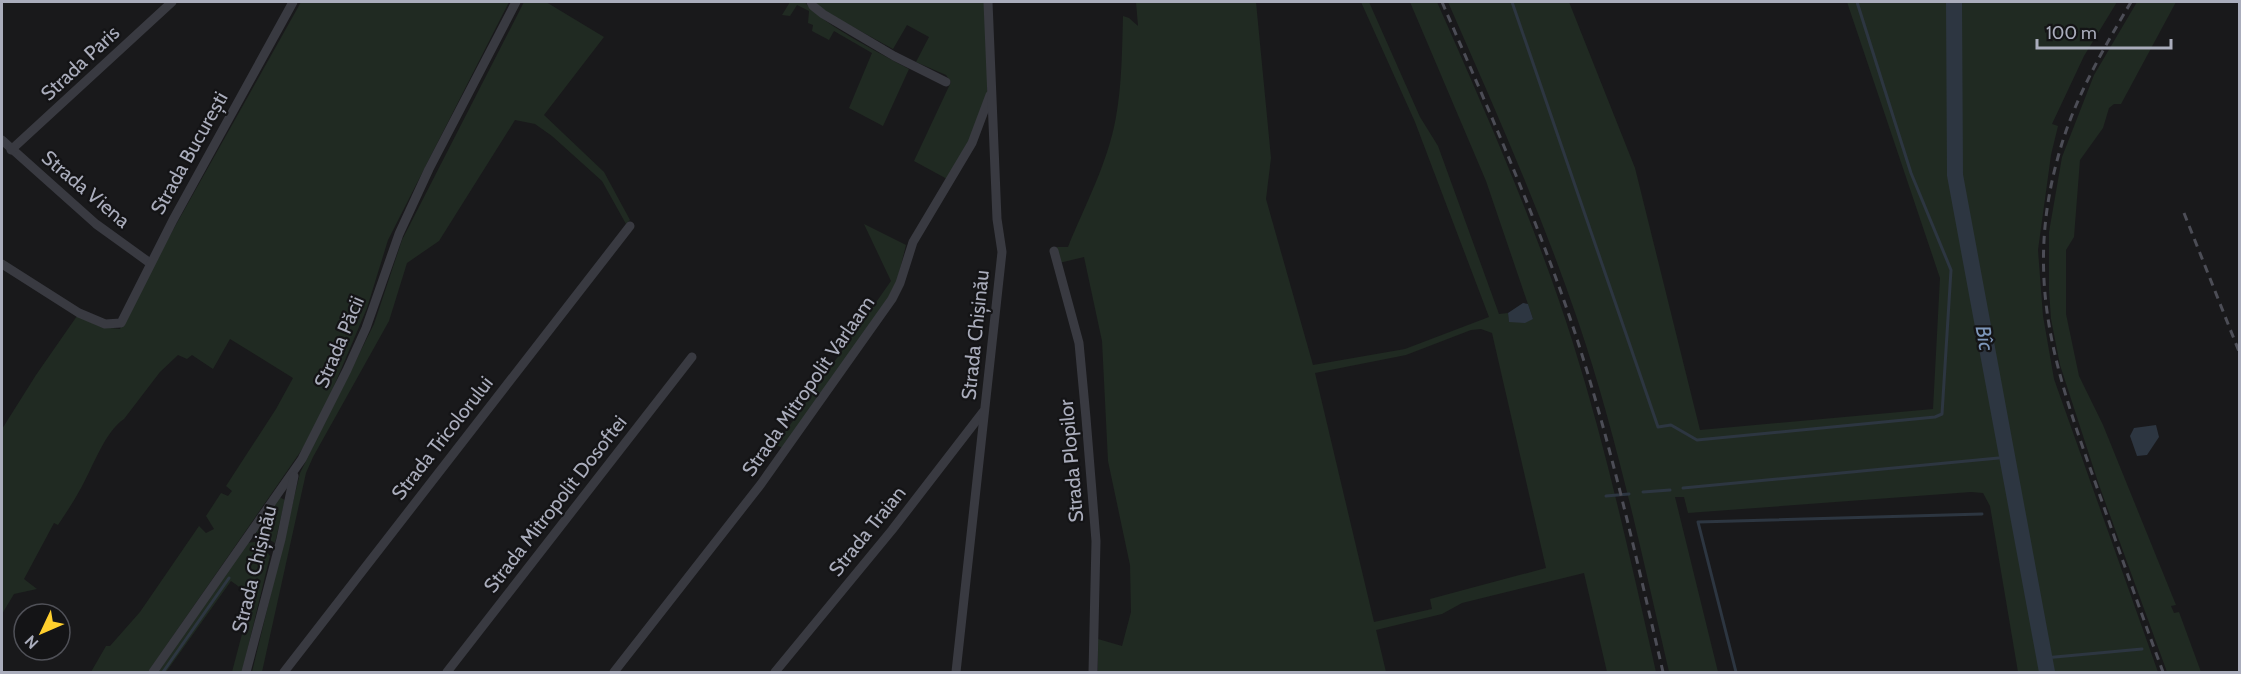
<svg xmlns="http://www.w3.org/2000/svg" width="2241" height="674" font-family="Cabin,sans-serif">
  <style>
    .green { fill: #202a22; fill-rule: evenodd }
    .water { fill: #2d3641 }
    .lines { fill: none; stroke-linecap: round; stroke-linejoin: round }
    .stream { stroke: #2d3641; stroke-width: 3 }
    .river { stroke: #2d3641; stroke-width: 16 }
    .minor { stroke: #393a41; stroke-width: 9 }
    .rail { stroke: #4c4d56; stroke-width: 3; stroke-dasharray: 8 6; stroke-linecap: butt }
    .labels { text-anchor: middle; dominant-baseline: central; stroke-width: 4.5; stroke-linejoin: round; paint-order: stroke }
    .street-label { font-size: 20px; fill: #aaadbc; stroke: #141416 }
    .water-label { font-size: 21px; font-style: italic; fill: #7e97ba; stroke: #141416 }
  </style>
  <rect width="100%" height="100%" fill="#19191b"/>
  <!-- green -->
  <g class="green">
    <path d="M 301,2 L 509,2 L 388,240 L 367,308 L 329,398 L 303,448 L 148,672 L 91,672 L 106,646 L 110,646 L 140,612 L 199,526 L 206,533 L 214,529 L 206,516 L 221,493 L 228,496 L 232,491 L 226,486 L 276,409 L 293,378 L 230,339 L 213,369 L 192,355 L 187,359 L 178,355 L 160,372 L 124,419 C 105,431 92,469 81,488 C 74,501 66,513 58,525 L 54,523 L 24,579 L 37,589 L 14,594 L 2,614 L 2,429 L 36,375 L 77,316 L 101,327 L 120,329 L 164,246 Z"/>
    <polygon points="524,2 546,2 604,37 544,115 604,172 630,220 626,224 602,181 552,136 535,124 515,120 439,241 407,263 389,321 313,457 306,473 262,672 252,672 300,473 374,324 402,240"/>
    <path d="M 790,2 L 805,2 C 818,22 885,56 909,69 L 883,126 L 849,108 L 872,53 L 834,31 L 829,40 L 812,31 L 813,25 L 808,23 L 809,11 L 797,5 L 790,16 L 782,15 Z"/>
    <polygon points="815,2 984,2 987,32 987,96 968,144 947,179 914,161 951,82 946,75 916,62 929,37 907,25 893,49 824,11"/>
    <path d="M 1136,2 L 1256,2 L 1271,158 L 1266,199 L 1313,365 L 1405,349 L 1489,317 L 1415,122 L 1361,2 L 1369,2 L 1420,117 L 1438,146 L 1499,314 L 1508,313 L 1509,321 L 1533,319 L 1486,181 L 1410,2 L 1437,2 C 1486,113 1536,226 1573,343 C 1607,451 1631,562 1656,672 L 1607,672 L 1584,573 L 1462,603 L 1442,614 L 1376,630 L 1386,672 L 1098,672 L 1098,639 L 1122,646 L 1131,612 L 1130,565 L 1108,461 L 1102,341 L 1084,257 L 1059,263 L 1057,247 L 1068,247 C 1085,205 1108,163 1116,117 C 1122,84 1122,50 1123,16 L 1129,18 L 1138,26 ZM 1481,329 L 1492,333 L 1546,568 L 1430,599 L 1432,609 L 1374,622 L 1315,373 L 1406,355 L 1471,330 Z"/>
    <path d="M 1448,2 L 1569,2 L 1635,168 L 1700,430 L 1933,409 L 1940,278 L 1847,2 L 2117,2 L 2084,56 L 2052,124 L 2058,126 L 2051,155 L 2038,250 L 2043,316 L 2054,379 L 2158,672 L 2018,672 L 1990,506 L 1983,493 L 1971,492 L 1688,513 L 1684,497 L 1675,497 L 1718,672 L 1669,672 C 1642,555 1617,436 1578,321 C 1541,212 1494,107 1448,2 Z"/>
    <polygon points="2137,2 2176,2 2121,104 2114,104 2109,108 2103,128 2080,160 2074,237 2066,250 2066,314 2079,376 2103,425 2176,605 2171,606 2174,613 2179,612 2201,672 2167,672 2099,485 2060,365 2051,319 2049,290 2049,232 2062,157 2094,75"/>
    <polygon points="864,224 906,245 897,281 890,297 783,448 776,445 891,281"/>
    <polygon points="279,497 285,500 275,543 256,532"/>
    <polygon points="254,542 261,543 270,556 242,672 232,672 252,596 231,581 166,672 158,672 247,543"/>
  </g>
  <!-- water -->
  <g class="water">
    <polygon points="1523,303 1528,304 1533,319 1525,323 1509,322 1508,313"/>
    <polygon points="2156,425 2159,437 2147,455 2137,456 2130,436 2134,428"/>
  </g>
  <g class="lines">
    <!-- stream -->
    <g class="stream">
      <polyline points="1512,2 1658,427 1671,425 1697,440 1935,417 1942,414 1951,270 1911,173 1857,2"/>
      <polyline points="1683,488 2009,457"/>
      <polyline points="1643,492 1670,490"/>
      <polyline points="1606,496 1629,494"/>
      <polyline points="2044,658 2142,649"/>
      <polyline points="163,672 229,578"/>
      <polyline points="1736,672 1698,522 1982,514"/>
    </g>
    <!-- river -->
    <polyline class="river" points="1954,2 1955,175 2047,672"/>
    <!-- minor -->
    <g class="minor">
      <polyline points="811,2 813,6 823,14 894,56 946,82"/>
      <polyline points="2,140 96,224 150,263"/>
      <polyline points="11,150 172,2"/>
      <polyline points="1054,251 1079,343 1086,418 1096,541 1093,672"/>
      <polyline points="2,264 79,313 105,324 121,323 173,220 293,2"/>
      <polyline points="153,672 302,459 347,370 366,328 399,234 429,169 516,2"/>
      <polyline points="246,672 281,539 294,476"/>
      <polyline points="284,672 630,226"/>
      <polyline points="447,672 692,357"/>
      <polyline points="614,672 761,484 892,299 900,283 913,242 972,143 990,95"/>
      <polyline points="775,672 892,530 983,412"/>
      <polyline points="956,672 1002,252 997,219 988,2"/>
    </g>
    <!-- rail -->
    <g class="rail">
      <path d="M 1442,2 C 1490,113 1539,223 1577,339 C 1612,448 1637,561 1663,672"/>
      <path d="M 2131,2 C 2102,51 2073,101 2058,157 C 2023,283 2057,376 2099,493 C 2120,553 2141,613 2163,672"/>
      <polyline points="2184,213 2240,354"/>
    </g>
  </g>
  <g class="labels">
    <!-- street labels -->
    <g class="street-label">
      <text transform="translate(80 63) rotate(-43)">Strada Paris</text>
      <text transform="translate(189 153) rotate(-61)">Strada București</text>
      <text transform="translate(86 189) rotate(40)">Strada Viena</text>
      <text transform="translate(975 335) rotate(-84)">Strada Chișinău</text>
      <text transform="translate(339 342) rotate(-67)">Strada Păcii</text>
      <text transform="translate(808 386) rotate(-55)">Strada Mitropolit Varlaam</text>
      <text transform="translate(442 438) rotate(-52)">Strada Tricolorului</text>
      <text transform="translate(1071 461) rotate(-95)">Strada Plopilor</text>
      <text transform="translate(555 504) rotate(-52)">Strada Mitropolit Dosoftei</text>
      <text transform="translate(867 531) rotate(-51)">Strada Traian</text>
      <text transform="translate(254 569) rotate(-76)">Strada Chișinău</text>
    </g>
    <!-- water labels -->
    <g class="water-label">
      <text transform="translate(1985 338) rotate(80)">Bîc</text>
    </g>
  </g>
  <!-- border -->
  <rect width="2241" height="674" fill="none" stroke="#aaadbc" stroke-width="6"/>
  <!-- north arrow -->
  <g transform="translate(42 632) rotate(226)"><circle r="28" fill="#141416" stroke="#505158" stroke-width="1.5"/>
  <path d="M0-4.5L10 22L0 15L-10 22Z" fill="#ffcf2d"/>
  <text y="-9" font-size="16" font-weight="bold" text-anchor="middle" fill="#aaadbc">N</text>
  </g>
  <!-- scale -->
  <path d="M2037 39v9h134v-9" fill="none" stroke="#aaadbc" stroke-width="3"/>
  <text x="2046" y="39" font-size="18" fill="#aaadbc" stroke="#141416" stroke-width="4.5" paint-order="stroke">100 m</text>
</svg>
